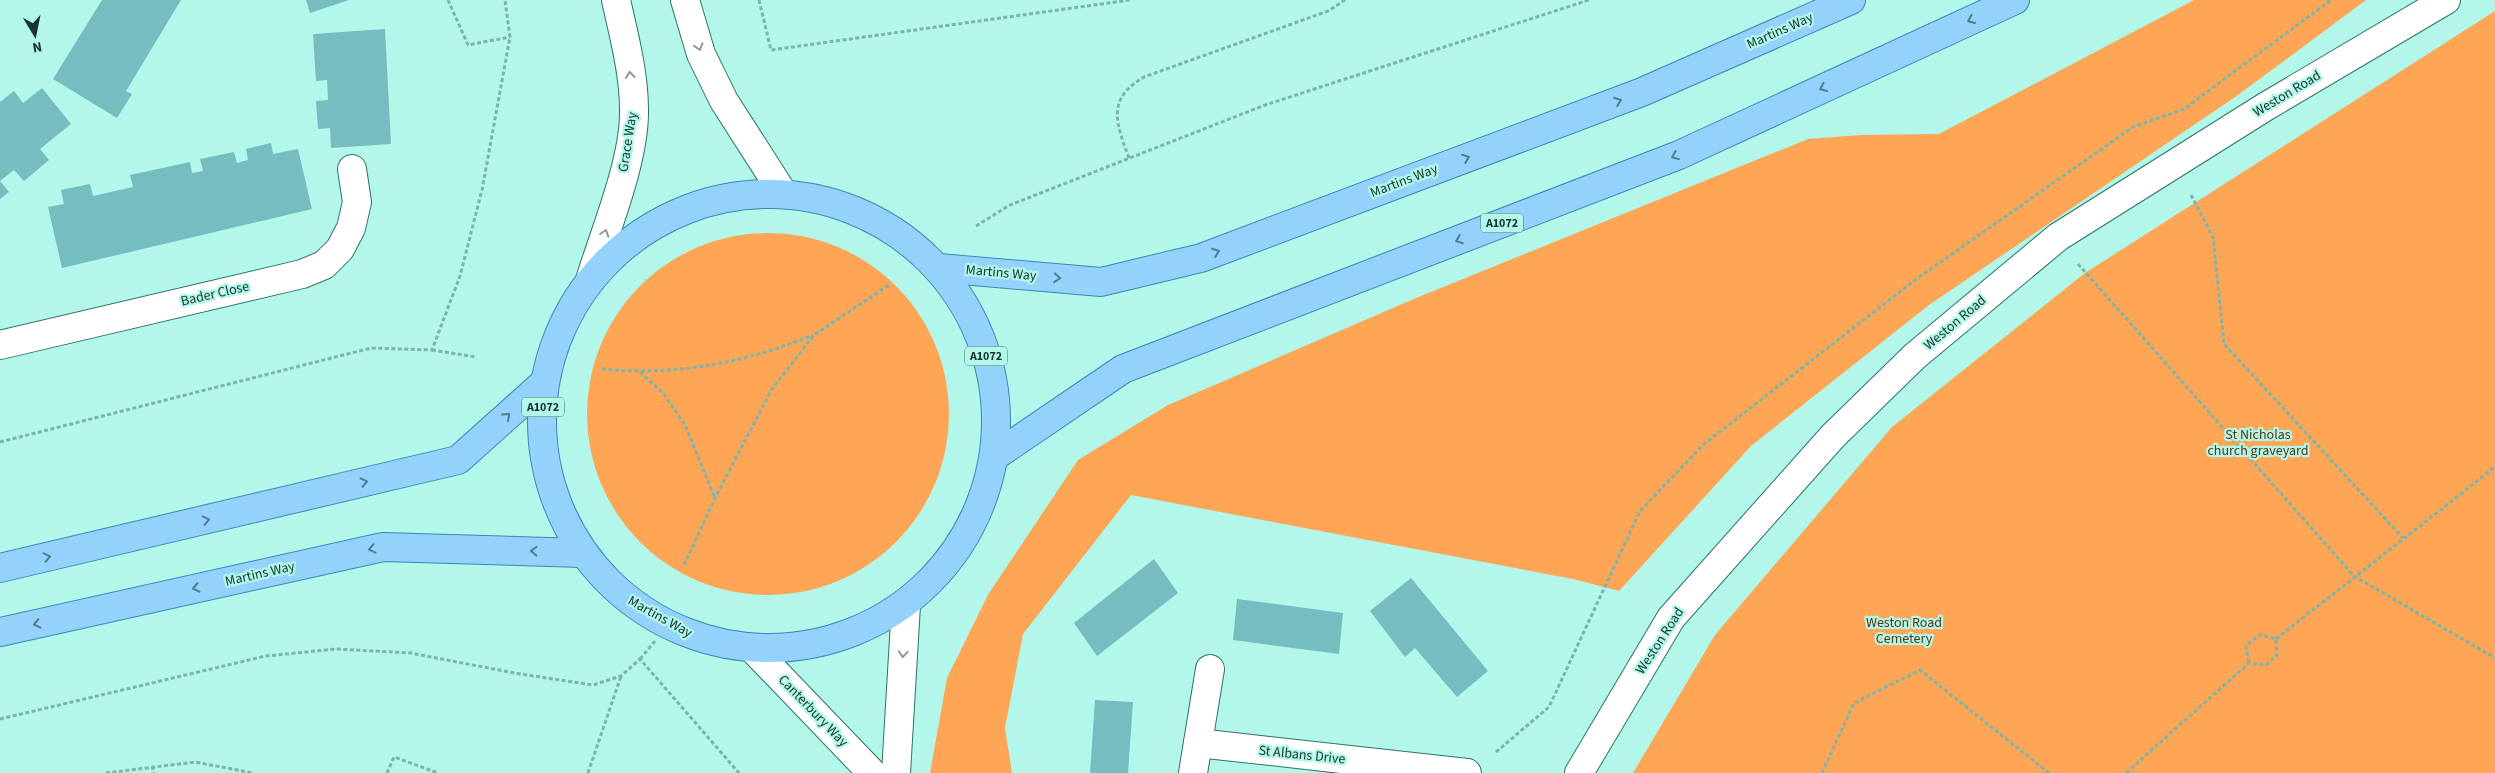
<svg xmlns="http://www.w3.org/2000/svg" width="2495" height="773" font-family="'Source Sans 3',sans-serif">
  <style>
    .green { fill: #fea655 }
    .building { fill: #76bdc2 }
    .lines { fill: none; stroke-linecap: round; stroke-linejoin: round }
    .minor-casing { stroke: #2d7267; stroke-width: 30 }
    .major-casing { stroke: #3a88b3; stroke-width: 30 }
    .path { stroke: #7db4aa; stroke-width: 3; stroke-dasharray: 4 2.5; stroke-linecap: butt }
    .minor { stroke: #fff; stroke-width: 28 }
    .major { stroke: #94d2fc; stroke-width: 28 }
    .oneway { stroke: #507c8c }
    .oneway2 { stroke: #8c9a98 }
    .labels { text-anchor: middle; dominant-baseline: central; stroke-width: 4.5; stroke-linejoin: round; paint-order: stroke }
    .shield { fill: #b2f7ea; stroke: #466f68; stroke-width: 1 }
    .shield-label { font-size: 12px; font-weight: bold; fill: #183530 }
    .street-label { font-size: 14px; fill: #183530; stroke: #b2f7ea }
    .park-label { font-size: 14px; fill: #5a3511; stroke: #b2f7ea }
  </style>
  <rect width="100%" height="100%" fill="#b2f7ea"/>
  <!-- green -->
  <g class="green">
    <polygon points="2194,0 2366,0 2238,95 1929,305 1751,446 1619,591 1573,579 1131,495 1023,634 1005,728 1012,773 930,773 947,678 989,593 1078,460 1168,405 1416,298 1808,139 1861,135 1939,134"/>
    <polygon points="2495,11 2495,773 1633,773 1715,635 1892,427 2085,273"/>
    <circle cx="768" cy="414" r="181"/>
  </g>
  <!-- building -->
  <g class="building">
    <polygon points="102,0 181,0 126,91 132,94 117,118 53,79"/>
    <polygon points="306,0 349,0 310,13"/>
    <polygon points="385,29 391,144 331,148 330,128 318,129 316,101 328,100 327,80 316,81 313,34"/>
    <polygon points="42,88 71,124 40,149 49,160 24,181 14,170 0,181 0,102 14,91 23,103"/>
    <polygon points="271,143 273,154 298,149 312,209 62,268 48,207 64,204 61,190 90,184 93,196 133,187 130,175 190,162 192,173 203,171 200,159 234,152 237,163 248,160 246,149"/>
    <polygon points="0,181 9,192 0,199"/>
    <polygon points="1154,559 1178,593 1097,656 1074,623"/>
    <polygon points="1411,578 1488,671 1457,697 1415,648 1405,657 1370,611"/>
    <polygon points="1237,599 1343,613 1339,654 1233,640"/>
    <polygon points="1095,700 1133,702 1128,773 1090,773"/>
  </g>
  <g class="lines">
    <!-- minor casing -->
    <g class="minor-casing">
      <g id="minor">
        <polyline points="685,0 701,54 724,101 783,193"/>
        <path d="M 590,280 C 605,231 635,160 634,110 C 634,73 624,36 616,0"/>
        <polyline points="0,345 302,274 324,265 340,249 351,228 357,202 352,169"/>
        <polyline points="753,649 872,773"/>
        <polyline points="1198,743 1467,773"/>
        <polyline points="896,773 906,605"/>
        <polyline points="1193,773 1210,669"/>
        <polyline points="1579,773 1671,618 1833,436 1915,356 2058,237 2265,107 2446,0"/>
      </g>
    </g>
    <!-- major casing -->
    <g class="major-casing">
      <g id="major">
        <circle cx="769" cy="421" r="227"/>
        <polyline points="939,268 1101,282 1201,258 1642,92 1851,0"/>
        <polyline points="995,456 1123,369 1679,155 2015,0"/>
        <polyline points="0,568 458,460 544,383"/>
        <polyline points="0,632 383,547 582,553"/>
      </g>
    </g>
    <!-- path -->
    <g class="path">
      <polyline points="448,0 468,45 510,37"/>
      <polyline points="759,0 771,50 1130,0"/>
      <path d="M 1129,158 C 1116,123 1106,99 1144,77 L 1328,11 L 1345,0"/>
      <polyline points="2191,195 2213,237 2224,344 2403,538"/>
      <polyline points="976,226 1010,205 1265,105 1589,0"/>
      <polyline points="2078,264 2354,576 2495,658"/>
      <polyline points="432,350 476,357"/>
      <path d="M 602,369 C 676,376 745,363 813,335"/>
      <polyline points="640,372 663,393 685,425 715,498"/>
      <polyline points="0,442 371,348 432,350 460,276 482,190 510,37 505,0"/>
      <polyline points="684,565 715,498 772,389 814,335 889,285"/>
      <polyline points="2276,639 2495,467"/>
      <polyline points="640,659 655,641"/>
      <polyline points="0,719 266,656 336,649 411,653 514,673 593,685 621,676 640,659 739,773"/>
      <polyline points="1496,752 1549,707 1640,511 1704,444 1915,280 2133,127 2184,109 2331,0"/>
      <polyline points="152,766 154,773"/>
      <polyline points="106,773 195,762 253,773"/>
      <polyline points="387,773 394,757 438,773"/>
      <polyline points="588,773 621,676"/>
      <polyline points="1822,773 1854,703 1920,670 2049,773"/>
      <polyline points="2126,773 2249,663 2266,665 2277,655 2276,639 2259,635 2246,646 2249,663"/>
    </g>
    <!-- minor -->
    <use href="#minor" class="minor"/>
    <!-- major -->
    <use href="#major" class="major"/>
  </g>
  <!-- one-way arrows -->
  <defs><path id="oneway-chevron" d="M-2-3.5L2.5 0L-2 3.5" fill="none" stroke-width="1.6" stroke-linecap="round" stroke-linejoin="round" transform="scale(1.25)"/></defs>
  <g class="oneway">
    <use href="#oneway-chevron" transform="translate(1971 20) rotate(155)"/>
    <use href="#oneway-chevron" transform="translate(1823 88) rotate(155)"/>
    <use href="#oneway-chevron" transform="translate(1618 101) rotate(-21)"/>
    <use href="#oneway-chevron" transform="translate(1675 156) rotate(158)"/>
    <use href="#oneway-chevron" transform="translate(1466 158) rotate(-21)"/>
    <use href="#oneway-chevron" transform="translate(1459 240) rotate(159)"/>
    <use href="#oneway-chevron" transform="translate(1216 252) rotate(-21)"/>
    <use href="#oneway-chevron" transform="translate(1057 278) rotate(5)"/>
    <use href="#oneway-chevron" transform="translate(507 416) rotate(-42)"/>
    <use href="#oneway-chevron" transform="translate(364 482) rotate(-13)"/>
    <use href="#oneway-chevron" transform="translate(206 520) rotate(-13)"/>
    <use href="#oneway-chevron" transform="translate(372 549) rotate(167)"/>
    <use href="#oneway-chevron" transform="translate(534 551) rotate(-177)"/>
    <use href="#oneway-chevron" transform="translate(47 557) rotate(-13)"/>
    <use href="#oneway-chevron" transform="translate(196 588) rotate(167)"/>
    <use href="#oneway-chevron" transform="translate(37 624) rotate(167)"/>
  </g>
  <g class="oneway2">
    <use href="#oneway-chevron" transform="translate(699 47) rotate(73)"/>
    <use href="#oneway-chevron" transform="translate(630 75) rotate(-96)"/>
    <use href="#oneway-chevron" transform="translate(605 233) rotate(-72)"/>
    <use href="#oneway-chevron" transform="translate(903 654) rotate(94)"/>
  </g>
  <g class="labels">
    <!-- shield labels -->
    <g class="shield">
      <rect x="1481" y="213.5" width="42" height="19" rx="4"/>
      <rect x="965" y="346.5" width="42" height="19" rx="4"/>
      <rect x="522" y="397.5" width="42" height="19" rx="4"/>
    </g>
    <g class="shield-label">
      <text x="1502" y="223">A1072</text>
      <text x="986" y="356">A1072</text>
      <text x="543" y="407">A1072</text>
    </g>
    <!-- street labels -->
    <g class="street-label">
      <text transform="translate(1780 31) rotate(-24)">Martins Way</text>
      <text transform="translate(2287 94) rotate(-31)">Weston Road</text>
      <text transform="translate(628 142) rotate(-81)">Grace Way</text>
      <text transform="translate(1404 181) rotate(-21)">Martins Way</text>
      <text transform="translate(1001 273) rotate(5)">Martins Way</text>
      <text transform="translate(215 294) rotate(-13)">Bader Close</text>
      <text transform="translate(1955 323) rotate(-40)">Weston Road</text>
      <text transform="translate(260 574) rotate(-13)">Martins Way</text>
      <text transform="translate(660 617) rotate(29)">Martins Way</text>
      <text transform="translate(1660 641) rotate(-57)">Weston Road</text>
      <text transform="translate(813 711) rotate(46)">Canterbury Way</text>
      <text transform="translate(1302 755) rotate(6)">St Albans Drive</text>
    </g>
    <!-- park labels -->
    <g class="park-label">
      <text x="2258" y="435">St Nicholas<tspan x="2258" dy="16">church graveyard</tspan></text>
      <text x="1904" y="623">Weston Road<tspan x="1904" dy="16">Cemetery</tspan></text>
    </g>
  </g>
  <!-- north arrow -->
  <g transform="translate(35 35) rotate(170)" stroke="#b2f7ea" stroke-width="4" paint-order="stroke">
  <path d="M0-4L9 19L0 12L-9 19Z" fill="#183530"/>
  <text y="-8" font-size="14" font-weight="bold" text-anchor="middle" fill="#183530">N</text>
  </g>
</svg>
